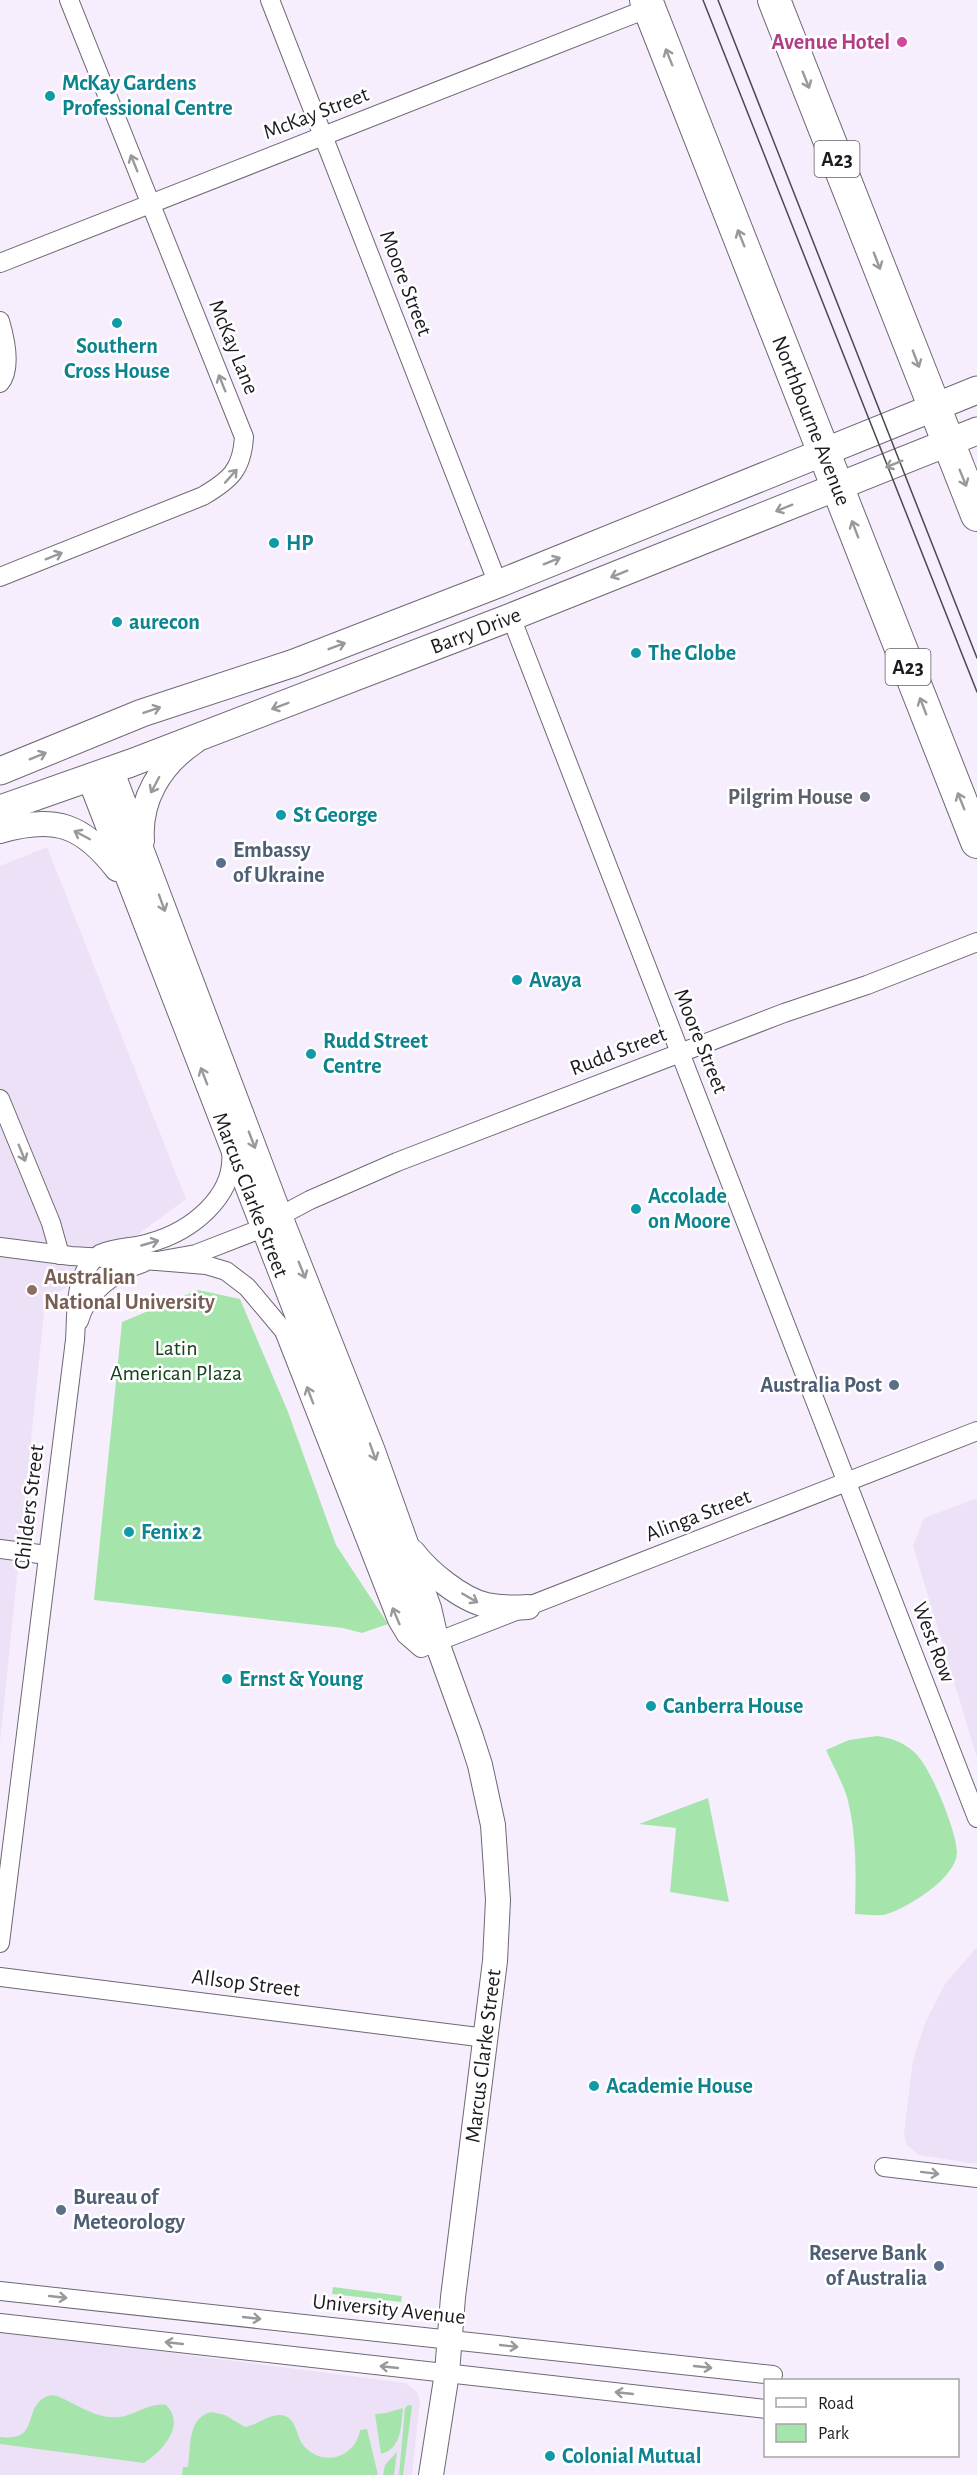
<svg xmlns="http://www.w3.org/2000/svg" width="977" height="2475" font-family="'Alegreya Sans',sans-serif">
  <style>
    .built { fill: #ede1f7 }
    .green { fill: #a5e5ac }
    .lines { fill: none; stroke-linecap: round; stroke-linejoin: round }
    .street-casing { stroke: #6f6874; stroke-width: 20 }
    .secondary-casing { stroke: #6f6874; stroke-width: 26 }
    .primary-casing { stroke: #6f6874; stroke-width: 29 }
    .highway-casing { stroke: #6f6874; stroke-width: 34 }
    .street { stroke: #fff; stroke-width: 18 }
    .secondary { stroke: #fff; stroke-width: 24 }
    .primary { stroke: #fff; stroke-width: 27 }
    .highway { stroke: #fff; stroke-width: 32 }
    .tram { stroke: #4c484f; stroke-width: 1.5 }
    .oneway { stroke: #9a989b }
    .hotel-dot { fill: #d1479c; stroke: #fff; stroke-width: 2 }
    .culture-dot { fill: #0f9aa8; stroke: #fff; stroke-width: 2 }
    .worship-dot { fill: #6b7280; stroke: #fff; stroke-width: 2 }
    .service-dot { fill: #5c6f8a; stroke: #fff; stroke-width: 2 }
    .education-dot { fill: #8d6e63; stroke: #fff; stroke-width: 2 }
    .labels { text-anchor: middle; dominant-baseline: central; stroke-width: 5; stroke-linejoin: round; paint-order: stroke }
    .shield { fill: #fff; stroke: #625f63; stroke-width: 1.5 }
    .shield-label { font-size: 21px; font-weight: bold; fill: #1e1b20 }
    .hotel-label { font-size: 22px; font-weight: bold; fill: #b23c85; stroke: #fff; text-anchor: end }
    .culture-label { font-size: 22px; font-weight: bold; fill: #0d838f; stroke: #fff; text-anchor: start }
    .street-label { font-size: 22px; fill: #1e1b20; stroke: #fff }
    .worship-label { font-size: 22px; font-weight: bold; fill: #5b616d; stroke: #fff; text-anchor: end }
    .service-label { font-size: 22px; font-weight: bold; fill: #4e5e75; stroke: #fff; text-anchor: start }
    .education-label { font-size: 22px; font-weight: bold; fill: #785e54; stroke: #fff; text-anchor: start }
    .park-label { font-size: 22px; fill: #14431d; stroke: #fff }
  </style>
  <rect width="100%" height="100%" fill="#f7eefd"/>
  <!-- built -->
  <g class="built">
    <polygon points="47,847 186,1199 45,1303 0,1743 0,866"/>
    <polygon points="977,1498 977,1758 913,1546 924,1518"/>
    <polygon points="977,1947 977,2164 919,2155 907,2145 904,2134 913,2060 925,2023 945,1984"/>
    <polygon points="0,2331 406,2383 417,2392 420,2401 412,2475 0,2475"/>
  </g>
  <!-- green -->
  <g class="green">
    <polygon points="198,1290 240,1299 288,1412 336,1545 388,1624 362,1633 343,1628 94,1600 122,1322"/>
    <path d="M 877,1736 C 891,1738 903,1742 914,1752 C 930,1765 957,1832 957,1853 C 956,1878 909,1907 887,1914 C 878,1917 865,1914 855,1914 C 856,1875 857,1835 847,1797 C 842,1781 833,1766 826,1750 L 849,1740 Z"/>
    <polygon points="708,1798 729,1902 670,1892 676,1828 639,1824"/>
    <polygon points="333,2287 402,2296 401,2302 332,2294"/>
    <path d="M 51,2395 L 57,2396 C 77,2404 97,2420 120,2417 C 135,2415 151,2402 166,2405 C 187,2426 161,2452 144,2463 L 0,2444 L 0,2437 C 44,2442 19,2404 51,2395 Z"/>
    <polygon points="408,2405 412,2406 403,2475 399,2475 405,2408"/>
    <path d="M 403,2408 C 401,2425 402,2449 381,2454 L 375,2414 L 386,2413 Z"/>
    <path d="M 212,2412 L 225,2415 L 245,2427 C 258,2425 272,2411 285,2416 C 297,2420 296,2437 304,2446 C 323,2468 356,2457 360,2430 L 367,2429 L 378,2475 L 182,2475 L 183,2467 L 188,2467 C 191,2446 187,2417 212,2412 Z"/>
    <polygon points="397,2452 394,2475 383,2475 385,2465"/>
  </g>
  <g class="lines">
    <!-- street casing -->
    <g class="street-casing">
      <g id="street">
        <polyline points="270,0 498,584"/>
        <polyline points="0,263 649,8"/>
        <path d="M 0,321 C 5,338 12,369 0,383"/>
        <path d="M 0,577 L 203,496 C 230,480 242,470 244,437 L 69,0"/>
        <polyline points="511,617 977,1818"/>
        <polyline points="0,1099 51,1223 60,1255"/>
        <polyline points="280,1216 310,1200 397,1162 784,1013 867,985 977,942"/>
        <polyline points="0,1247 71,1256 157,1261 196,1254 263,1228"/>
        <polyline points="157,1261 206,1265 226,1271 247,1287 284,1331 397,1620 406,1635 421,1648 977,1431"/>
        <path d="M 79,1321 C 87,1291 115,1272 143,1263"/>
        <polyline points="0,1549 47,1555"/>
        <path d="M 0,1943 L 75,1340 C 77,1310 73,1273 100,1254 C 116,1247 133,1248 149,1243 C 190,1232 236,1197 231,1151"/>
        <polyline points="0,1977 486,2038"/>
        <polyline points="884,2167 977,2178"/>
        <polyline points="0,2291 773,2375"/>
        <polyline points="0,2323 766,2409"/>
      </g>
    </g>
    <!-- secondary casing -->
    <g class="secondary-casing">
      <g id="secondary">
        <polyline points="111,769 280,1216 373,1451 429,1608 437,1643 470,1734 480,1765 493,1825 498,1900 495,1961 453,2297 447,2373 431,2475"/>
        <path id="s1" d="M 89,777 L 413,1614 L 428,1632"/>
        <path d="M 0,831 C 55,815 83,825 117,869"/>
        <path d="M 142,841 C 139,800 160,765 194,742"/>
        <path d="M 413,1552 C 428,1572 461,1599 486,1605 C 500,1608 514,1608 528,1607"/>
      </g>
    </g>
    <!-- primary casing -->
    <g class="primary-casing">
      <g id="primary">
        <polyline points="0,771 142,713 294,663 498,584 977,390"/>
        <path id="s2" d="M 0,809 L 131,763 L 511,617 L 977,431"/>
      </g>
    </g>
    <!-- highway casing -->
    <g class="highway-casing">
      <g id="highway">
        <path id="s3" d="M 646,0 L 977,842"/>
        <polyline points="774,0 977,515"/>
      </g>
    </g>
    <!-- street -->
    <use href="#street" class="street"/>
    <!-- secondary -->
    <use href="#secondary" class="secondary"/>
    <!-- primary -->
    <use href="#primary" class="primary"/>
    <!-- highway -->
    <use href="#highway" class="highway"/>
    <!-- tram -->
    <g class="tram">
      <polyline points="703,0 977,692"/>
      <polyline points="718,0 977,658"/>
    </g>
  </g>
  <!-- one-way arrows -->
  <defs><path id="oneway-shaft" d="M-6 0H5M1.5-3L5.5 0L1.5 3" fill="none" stroke-width="1.6" stroke-linecap="round" stroke-linejoin="round" transform="scale(1.5)"/></defs>
  <g class="oneway">
    <use href="#oneway-shaft" transform="translate(669 57) rotate(-112)"/>
    <use href="#oneway-shaft" transform="translate(806 80) rotate(68)"/>
    <use href="#oneway-shaft" transform="translate(134 163) rotate(-112)"/>
    <use href="#oneway-shaft" transform="translate(741 238) rotate(-112)"/>
    <use href="#oneway-shaft" transform="translate(877 261) rotate(69)"/>
    <use href="#oneway-shaft" transform="translate(916 359) rotate(69)"/>
    <use href="#oneway-shaft" transform="translate(222 383) rotate(-112)"/>
    <use href="#oneway-shaft" transform="translate(894 464) rotate(158)"/>
    <use href="#oneway-shaft" transform="translate(231 476) rotate(-48)"/>
    <use href="#oneway-shaft" transform="translate(963 478) rotate(68)"/>
    <use href="#oneway-shaft" transform="translate(784 508) rotate(158)"/>
    <use href="#oneway-shaft" transform="translate(855 529) rotate(-111)"/>
    <use href="#oneway-shaft" transform="translate(54 556) rotate(-22)"/>
    <use href="#oneway-shaft" transform="translate(552 561) rotate(-22)"/>
    <use href="#oneway-shaft" transform="translate(619 574) rotate(158)"/>
    <use href="#oneway-shaft" transform="translate(337 646) rotate(-21)"/>
    <use href="#oneway-shaft" transform="translate(280 706) rotate(159)"/>
    <use href="#oneway-shaft" transform="translate(923 706) rotate(-111)"/>
    <use href="#oneway-shaft" transform="translate(152 710) rotate(-18)"/>
    <use href="#oneway-shaft" transform="translate(38 756) rotate(-22)"/>
    <use href="#oneway-shaft" transform="translate(155 785) rotate(118)"/>
    <use href="#oneway-shaft" transform="translate(961 801) rotate(-112)"/>
    <use href="#oneway-shaft" transform="translate(82 835) rotate(-152)"/>
    <use href="#oneway-shaft" transform="translate(162 903) rotate(70)"/>
    <use href="#oneway-shaft" transform="translate(204 1076) rotate(-111)"/>
    <use href="#oneway-shaft" transform="translate(252 1140) rotate(69)"/>
    <use href="#oneway-shaft" transform="translate(22 1153) rotate(68)"/>
    <use href="#oneway-shaft" transform="translate(150 1243) rotate(-16)"/>
    <use href="#oneway-shaft" transform="translate(302 1270) rotate(68)"/>
    <use href="#oneway-shaft" transform="translate(310 1395) rotate(-111)"/>
    <use href="#oneway-shaft" transform="translate(373 1452) rotate(70)"/>
    <use href="#oneway-shaft" transform="translate(470 1598) rotate(30)"/>
    <use href="#oneway-shaft" transform="translate(396 1616) rotate(-113)"/>
    <use href="#oneway-shaft" transform="translate(930 2173) rotate(7)"/>
    <use href="#oneway-shaft" transform="translate(58 2297) rotate(6)"/>
    <use href="#oneway-shaft" transform="translate(252 2318) rotate(6)"/>
    <use href="#oneway-shaft" transform="translate(174 2343) rotate(-174)"/>
    <use href="#oneway-shaft" transform="translate(509 2346) rotate(6)"/>
    <use href="#oneway-shaft" transform="translate(389 2367) rotate(-174)"/>
    <use href="#oneway-shaft" transform="translate(703 2367) rotate(6)"/>
    <use href="#oneway-shaft" transform="translate(624 2393) rotate(-174)"/>
  </g>
  <!-- markers -->
  <circle class="hotel-dot" cx="902" cy="42" r="6"/>
  <g class="culture-dot">
    <circle cx="50" cy="96" r="6"/>
    <circle cx="117" cy="323" r="6"/>
    <circle cx="274" cy="543" r="6"/>
    <circle cx="117" cy="622" r="6"/>
    <circle cx="636" cy="653" r="6"/>
    <circle cx="281" cy="815" r="6"/>
    <circle cx="517" cy="980" r="6"/>
    <circle cx="311" cy="1054" r="6"/>
    <circle cx="636" cy="1209" r="6"/>
    <circle cx="129" cy="1532" r="6"/>
    <circle cx="227" cy="1679" r="6"/>
    <circle cx="651" cy="1706" r="6"/>
    <circle cx="594" cy="2086" r="6"/>
    <circle cx="550" cy="2456" r="6"/>
  </g>
  <circle class="worship-dot" cx="865" cy="797" r="6"/>
  <g class="service-dot">
    <circle cx="221" cy="863" r="6"/>
    <circle cx="894" cy="1385" r="6"/>
    <circle cx="61" cy="2210" r="6"/>
    <circle cx="939" cy="2266" r="6"/>
  </g>
  <circle class="education-dot" cx="32" cy="1290" r="6"/>
  <g class="labels">
    <!-- shield labels -->
    <g class="shield">
      <rect x="814.5" y="141" width="45" height="36" rx="4.5"/>
      <rect x="885.5" y="649" width="45" height="36" rx="4.5"/>
    </g>
    <g class="shield-label">
      <text x="837" y="159">A23</text>
      <text x="908" y="667">A23</text>
    </g>
    <!-- hotel labels -->
    <g class="hotel-label">
      <text x="890" y="42">Avenue Hotel</text>
    </g>
    <!-- culture labels -->
    <g class="culture-label">
      <text x="62" y="83">McKay Gardens<tspan x="62" dy="25">Professional Centre</tspan></text>
      <text x="117" y="346" text-anchor="middle">Southern<tspan x="117" dy="25">Cross House</tspan></text>
      <text x="286" y="543">HP</text>
      <text x="129" y="622">aurecon</text>
      <text x="648" y="653">The Globe</text>
      <text x="293" y="815">St George</text>
      <text x="529" y="980">Avaya</text>
      <text x="323" y="1041">Rudd Street<tspan x="323" dy="25">Centre</tspan></text>
      <text x="648" y="1196">Accolade<tspan x="648" dy="25">on Moore</tspan></text>
      <text x="141" y="1532">Fenix 2</text>
      <text x="239" y="1679">Ernst &amp; Young</text>
      <text x="663" y="1706">Canberra House</text>
      <text x="606" y="2086">Academie House</text>
      <text x="562" y="2456">Colonial Mutual</text>
    </g>
    <!-- street labels -->
    <g class="street-label">
      <text transform="translate(316 113) rotate(-21)">McKay Street</text>
      <text transform="translate(406 283) rotate(69)">Moore Street</text>
      <text transform="translate(234 347) rotate(68)">McKay Lane</text>
      <text stroke="none"><textPath href="#s3" startOffset="452">Northbourne Avenue</textPath></text>
      <text stroke="none"><textPath href="#s2" startOffset="508">Barry Drive</textPath></text>
      <text transform="translate(701 1041) rotate(68)">Moore Street</text>
      <text transform="translate(618 1051) rotate(-21)">Rudd Street</text>
      <text stroke="none"><textPath href="#s1" startOffset="448">Marcus Clarke Street</textPath></text>
      <text transform="translate(29 1507) rotate(-83)">Childers Street</text>
      <text transform="translate(698 1515) rotate(-21)">Alinga Street</text>
      <text transform="translate(934 1642) rotate(69)">West Row</text>
      <text transform="translate(246 1983) rotate(7)">Allsop Street</text>
      <text transform="translate(483 2056) rotate(-83)">Marcus Clarke Street</text>
      <text transform="translate(389 2309) rotate(6)">University Avenue</text>
    </g>
    <!-- worship labels -->
    <g class="worship-label">
      <text x="853" y="797">Pilgrim House</text>
    </g>
    <!-- service labels -->
    <g class="service-label">
      <text x="233" y="850">Embassy<tspan x="233" dy="25">of Ukraine</tspan></text>
      <text x="882" y="1385" text-anchor="end">Australia Post</text>
      <text x="73" y="2197">Bureau of<tspan x="73" dy="25">Meteorology</tspan></text>
      <text x="927" y="2253" text-anchor="end">Reserve Bank<tspan x="927" dy="25">of Australia</tspan></text>
    </g>
    <!-- education labels -->
    <g class="education-label">
      <text x="44" y="1277">Australian<tspan x="44" dy="25">National University</tspan></text>
    </g>
    <!-- park labels -->
    <g class="park-label">
      <text x="176" y="1348">Latin<tspan x="176" dy="25">American Plaza</tspan></text>
    </g>
  </g>
  <!-- legend -->
  <rect x="764" y="2379" width="195" height="78" fill="#ffffff" stroke="#a5a4a6" stroke-width="1.5"/>
  <rect x="776" y="2398" width="30" height="9" fill="#ffffff" stroke="#a5a4a6" stroke-width="1.5"/>
  <text x="818" y="2409" font-size="18" fill="#1e1b20">Road</text>
  <rect x="776" y="2424" width="30" height="18" fill="#a5e5ac" stroke="#a5a4a6" stroke-width="1.5"/>
  <text x="818" y="2439" font-size="18" fill="#1e1b20">Park</text>
</svg>
